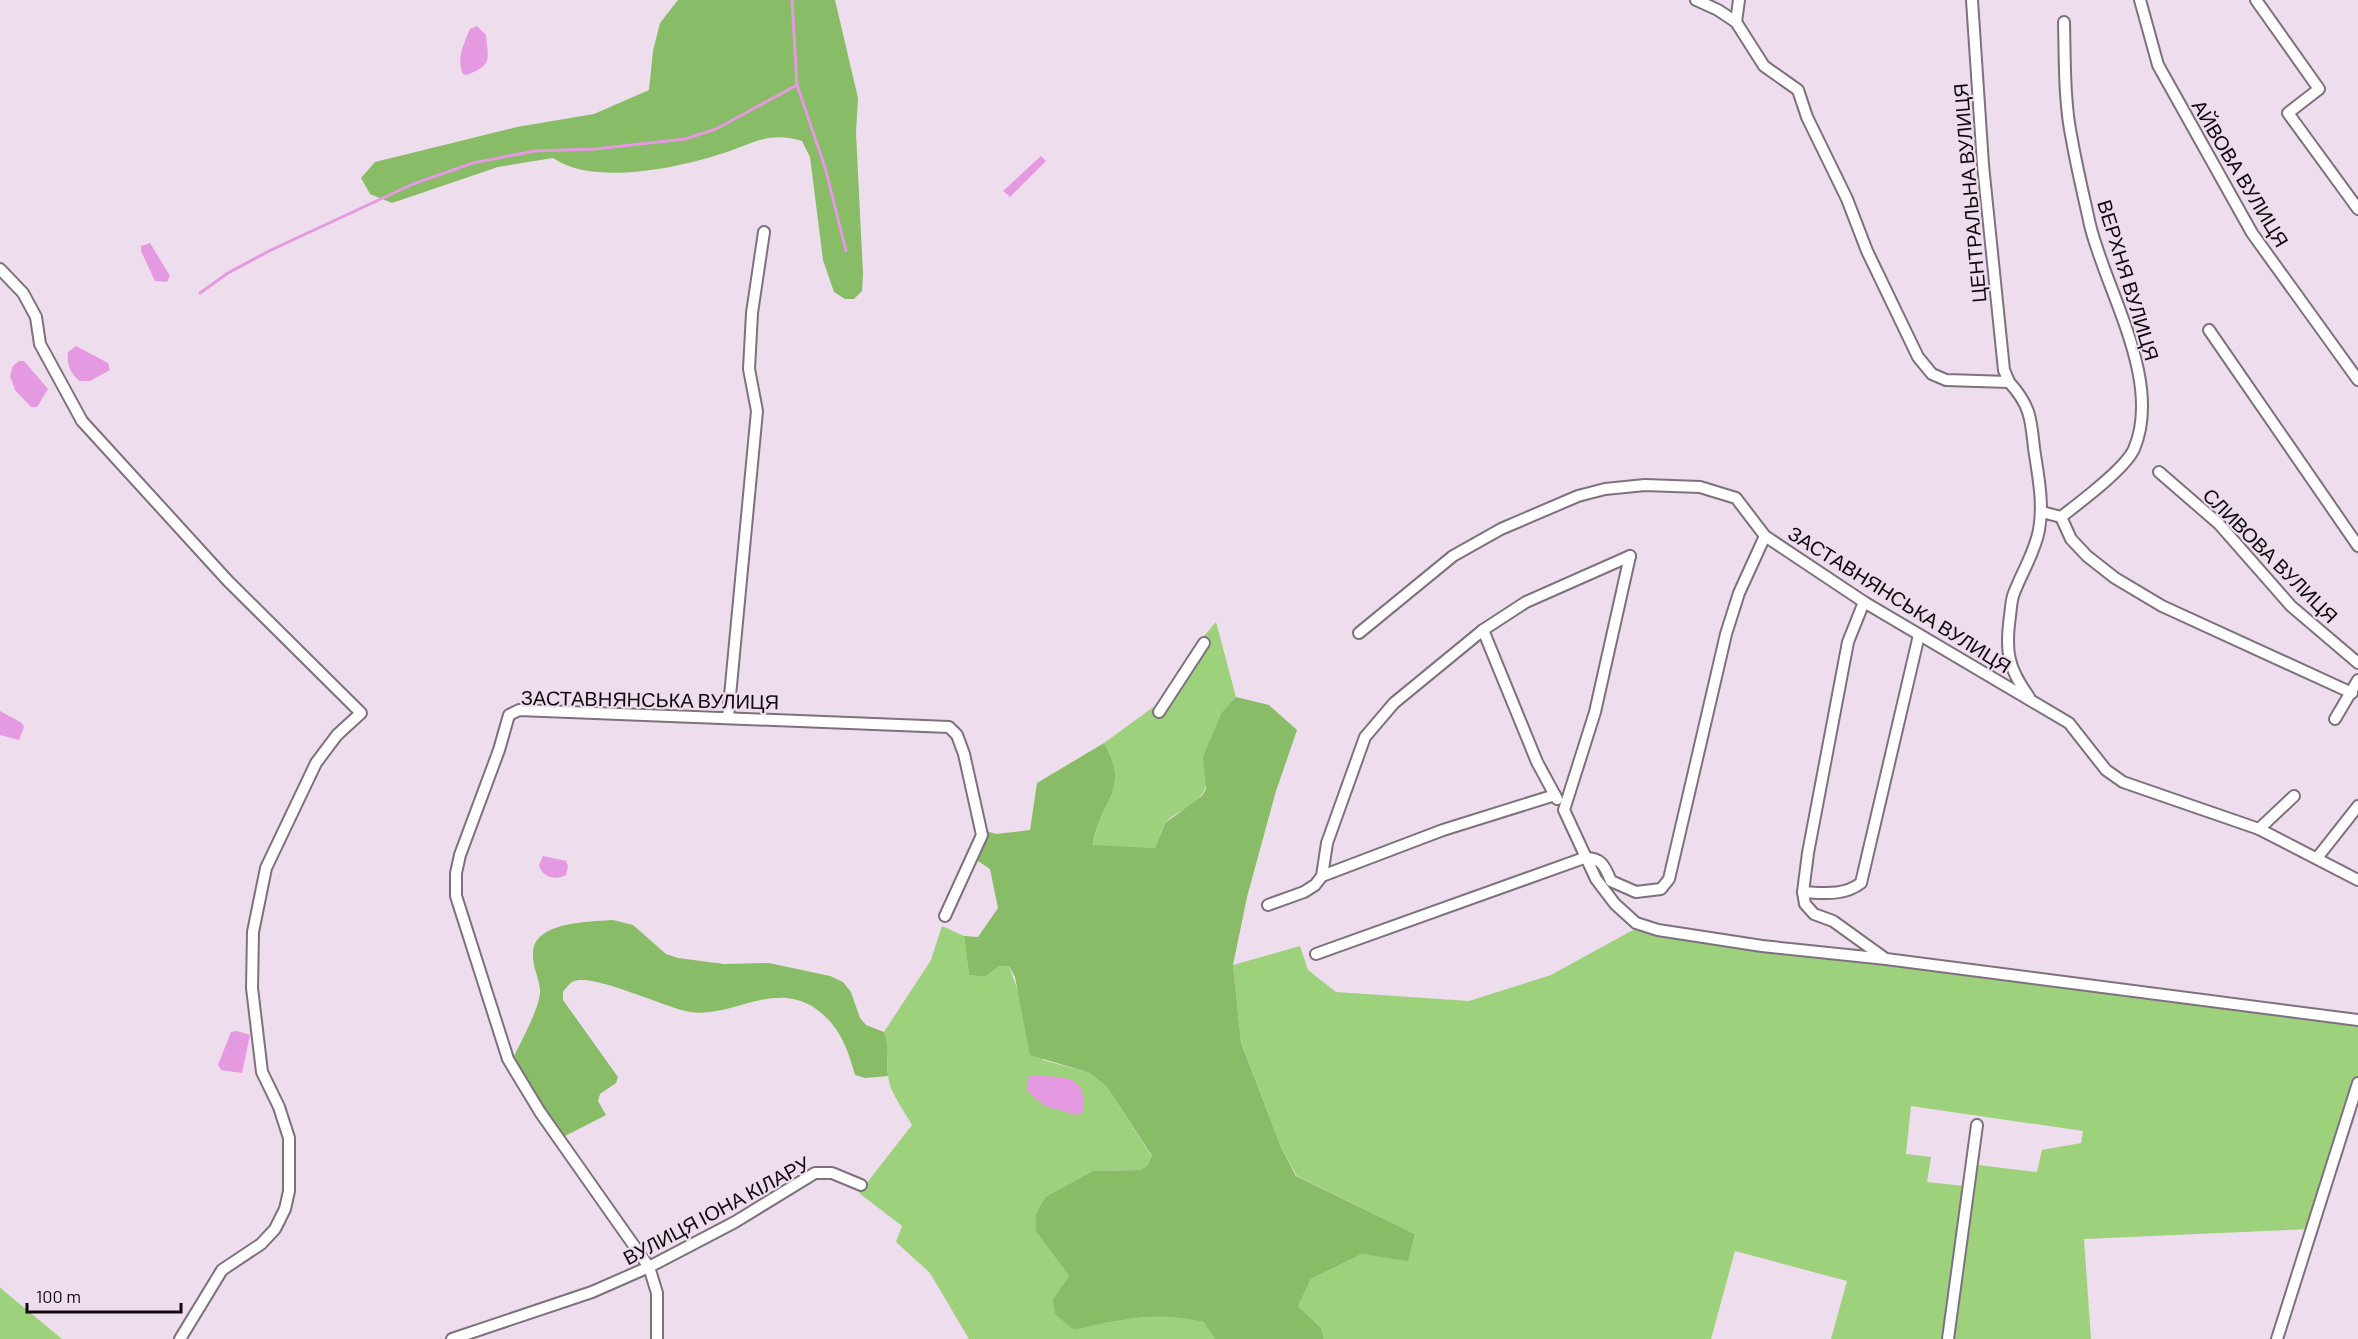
<svg xmlns="http://www.w3.org/2000/svg" width="2358" height="1339" font-family="Barlow,sans-serif">
  <style>
    .green { fill: #9dd17c; fill-rule: evenodd }
    .forest { fill: #88bc66 }
    .water { fill: #e599e1 }
    .lines { fill: none; stroke-linecap: round; stroke-linejoin: round }
    .stream { stroke: #e599e1; stroke-width: 3 }
    .minor-casing { stroke: #7f707e; stroke-width: 14 }
    .minor { stroke: #fff; stroke-width: 10 }
    .labels { text-anchor: middle; dominant-baseline: central; stroke-width: 4.5; stroke-linejoin: round; paint-order: stroke }
    .street-label { font-size: 20px; fill: #100a0f; stroke: #eeddec }
  </style>
  <rect width="100%" height="100%" fill="#eeddec"/>
  <!-- green -->
  <g class="green">
    <path d="M 1216,622 L 1236,697 L 1222,712 L 1206,780 C 1207,803 1179,808 1166,822 C 1161,828 1159,841 1155,848 L 1093,846 C 1099,801 1132,790 1104,743 L 1159,703 L 1197,644 Z"/>
    <path d="M 942,926 L 964,936 L 969,975 L 985,977 L 999,966 L 1009,966 L 1043,1060 L 1090,1073 L 1107,1087 L 1152,1157 L 1147,1166 L 1140,1170 L 1093,1171 L 1045,1197 L 1036,1214 L 1036,1230 L 1069,1276 L 1053,1299 L 1074,1330 C 1124,1319 1153,1311 1205,1322 L 1215,1339 L 969,1339 L 930,1273 L 896,1242 L 902,1226 L 859,1193 L 912,1125 C 905,1113 896,1100 891,1088 C 884,1069 891,1050 884,1032 L 931,960 Z"/>
    <path d="M 1633,930 L 1993,978 L 2358,1022 L 2358,1080 L 2310,1229 L 2084,1239 L 2091,1339 L 1831,1339 L 1847,1281 L 1735,1251 L 1711,1339 L 1324,1339 L 1321,1328 L 1298,1306 L 1311,1279 L 1362,1254 L 1408,1260 L 1415,1234 L 1297,1176 L 1280,1145 L 1241,1041 L 1233,965 L 1300,946 L 1308,970 L 1336,992 L 1469,1001 L 1551,975 ZM 1911,1106 L 2083,1131 L 2081,1143 L 2042,1150 L 2037,1172 L 1969,1164 L 1965,1186 L 1927,1182 L 1931,1157 L 1906,1154 Z"/>
    <polygon points="0,1287 4,1291 62,1339 0,1339"/>
  </g>
  <!-- forest -->
  <g class="forest">
    <path d="M 678,0 L 835,0 L 858,98 L 856,133 L 863,274 L 862,291 L 854,299 L 845,299 L 834,292 L 823,260 L 810,157 L 802,141 C 770,132 757,141 727,152 C 682,167 595,187 553,158 L 498,167 L 392,203 L 370,194 L 361,178 L 375,162 L 517,127 L 594,114 L 649,90 L 653,51 L 660,23 Z"/>
    <path d="M 1236,697 L 1269,705 L 1297,730 L 1276,791 L 1247,897 L 1233,965 L 1241,1042 L 1280,1145 L 1296,1176 L 1415,1234 L 1408,1261 L 1362,1254 L 1311,1279 L 1298,1306 L 1321,1328 L 1324,1339 L 1215,1339 L 1204,1322 C 1153,1311 1124,1319 1074,1330 L 1055,1314 L 1053,1299 L 1069,1276 L 1036,1231 L 1036,1214 L 1045,1197 L 1093,1171 L 1140,1170 L 1147,1166 L 1152,1156 L 1107,1087 L 1090,1073 L 1030,1055 L 1015,977 L 1009,966 L 999,966 L 985,977 L 969,975 L 964,936 L 978,937 L 998,908 L 990,869 L 969,855 L 980,829 L 996,834 L 1030,830 L 1037,783 L 1104,743 C 1132,790 1099,801 1093,845 L 1155,848 L 1165,823 L 1202,796 L 1206,789 L 1203,757 L 1222,712 Z"/>
    <path d="M 613,920 L 633,925 L 666,954 L 678,958 L 724,964 L 769,963 L 830,976 L 843,982 L 851,992 L 860,1018 L 866,1025 L 884,1032 C 890,1047 886,1060 888,1076 L 865,1078 L 855,1075 C 847,1046 838,1022 810,1005 C 770,983 731,1018 690,1012 C 665,1008 590,971 572,982 C 569,984 565,989 563,992 L 563,1000 L 618,1077 L 616,1083 L 600,1094 L 598,1101 L 606,1115 L 563,1137 L 513,1059 C 520,1042 541,1007 540,990 C 539,977 532,966 533,953 C 534,921 590,922 613,920 Z"/>
  </g>
  <!-- water -->
  <g class="water">
    <path d="M 477,26 L 486,35 C 488,61 493,64 467,75 L 463,74 C 456,58 464,44 470,29 Z"/>
    <polygon points="1041,156 1046,161 1010,197 1003,191"/>
    <polygon points="150,243 170,276 167,282 155,281 141,251 141,246"/>
    <path d="M 76,346 L 108,363 L 110,370 L 90,381 L 79,381 C 71,373 66,365 68,352 Z"/>
    <polygon points="19,361 24,361 48,389 37,407 31,407 15,390 10,376 13,366"/>
    <polygon points="0,711 22,723 24,727 19,740 0,735"/>
    <path d="M 543,856 L 566,861 L 568,866 L 566,875 C 555,881 542,877 539,865 Z"/>
    <polygon points="237,1031 250,1035 242,1073 221,1070 218,1065 231,1032"/>
    <path d="M 1037,1075 C 1066,1079 1087,1073 1083,1112 L 1077,1115 L 1045,1106 L 1028,1092 L 1027,1082 L 1030,1076 Z"/>
  </g>
  <g class="lines">
    <!-- stream -->
    <g class="stream">
      <polyline points="792,0 797,85 825,167 846,251"/>
      <polyline points="200,293 228,273 271,250 413,184 473,163 534,151 595,149 685,139 716,129 797,85"/>
    </g>
    <!-- minor casing -->
    <g class="minor-casing">
      <g id="minor">
        <path d="M 1696,0 L 1718,10 L 1736,22 L 1764,66 L 1798,90 L 1807,117 L 1847,199 L 1867,251 L 1918,357 L 1932,374 L 1946,380 L 2009,382 C 2030,405 2031,418 2034,448 C 2038,476 2044,502 2039,530 C 2035,552 2022,572 2014,593 C 2011,600 2011,609 2010,616 C 2005,652 2008,668 2029,697"/>
        <polyline points="1972,0 1983,165 2004,370 2009,382"/>
        <polyline points="2140,0 2158,65 2252,233 2358,380"/>
        <polyline points="2256,0 2319,89 2288,113 2358,209"/>
        <polyline points="1736,22 1739,0"/>
        <polyline points="0,269 23,293 36,317 40,344 82,421 228,581 361,713 337,735 316,763 266,868 253,932 252,988 262,1072 279,1107 289,1138 289,1191 285,1209 275,1229 261,1244 222,1270 180,1339"/>
        <polyline points="2209,330 2358,546"/>
        <polyline points="2159,472 2219,524 2291,606 2358,663"/>
        <polyline points="2042,512 2061,517 2071,539 2087,556 2115,578 2162,606 2352,693"/>
        <path d="M 2061,517 C 2079,503 2125,469 2134,449 C 2163,381 2106,291 2090,225 C 2084,197 2077,169 2072,140 C 2064,103 2065,61 2064,22"/>
        <polyline points="1630,556 1595,712 1564,810 1596,879 1615,904 1636,923 1658,930 1762,946 1886,959 2358,1020"/>
        <polyline points="1864,602 1848,642 1808,853 1803,892 1805,904 1814,914 1833,921 1883,957"/>
        <polyline points="1483,630 1537,762 1557,799"/>
        <polyline points="1359,633 1453,556 1501,529 1578,496 1605,489 1645,485 1700,487 1736,498 1765,536 1864,602 2069,723 2106,770 2123,782 2259,829 2358,880"/>
        <polyline points="1159,712 1204,643"/>
        <polyline points="728,717 757,411 749,369 752,313 764,232"/>
        <polyline points="2335,719 2358,680"/>
        <polyline points="2259,829 2294,796"/>
        <polyline points="2317,858 2358,806"/>
        <polyline points="1322,876 1443,830 1555,795"/>
        <path d="M 1803,892 C 1824,893 1844,896 1861,883 L 1919,635"/>
        <polyline points="1268,905 1304,892 1315,885 1322,876 1327,843 1365,737 1394,703 1483,630 1526,602 1630,556"/>
        <path d="M 1316,954 L 1584,858 C 1602,857 1605,867 1611,881 L 1636,892 L 1661,889 L 1669,879 L 1726,634 L 1739,593 L 1765,536"/>
        <polyline points="452,1339 592,1292 649,1267 735,1222 815,1173 832,1173 861,1185"/>
        <polyline points="657,1339 657,1293 649,1267 540,1112 508,1059 456,896 456,873 460,855 499,750 509,715 519,710 949,727 957,735 964,754 982,835 945,916"/>
        <polyline points="1948,1339 1977,1125"/>
        <polyline points="2277,1339 2358,1083"/>
      </g>
    </g>
    <!-- minor -->
    <use href="#minor" class="minor"/>
  </g>
  <g class="labels">
    <!-- street labels -->
    <g class="street-label">
      <text transform="translate(2241 173) rotate(59)">АЙВОВА ВУЛИЦЯ</text>
      <text transform="translate(1969 193) rotate(-95)">ЦЕНТРАЛЬНА ВУЛИЦЯ</text>
      <text transform="translate(2129 280) rotate(73)">ВЕРХНЯ ВУЛИЦЯ</text>
      <text transform="translate(2271 555) rotate(45)">СЛИВОВА ВУЛИЦЯ</text>
      <text transform="translate(1900 599) rotate(32)">ЗАСТАВНЯНСЬКА ВУЛИЦЯ</text>
      <text transform="translate(650 699) rotate(1)">ЗАСТАВНЯНСЬКА ВУЛИЦЯ</text>
      <text transform="translate(716 1210) rotate(-28)">ВУЛИЦЯ ІОНА КІЛАРУ</text>
    </g>
  </g>
  <!-- scale -->
  <path d="M27 1303v9h154v-9" fill="none" stroke="#100a0f" stroke-width="3"/>
  <text x="36" y="1303" font-size="18" fill="#100a0f" stroke="#eeddec" stroke-width="4.5" paint-order="stroke">100 m</text>
</svg>
